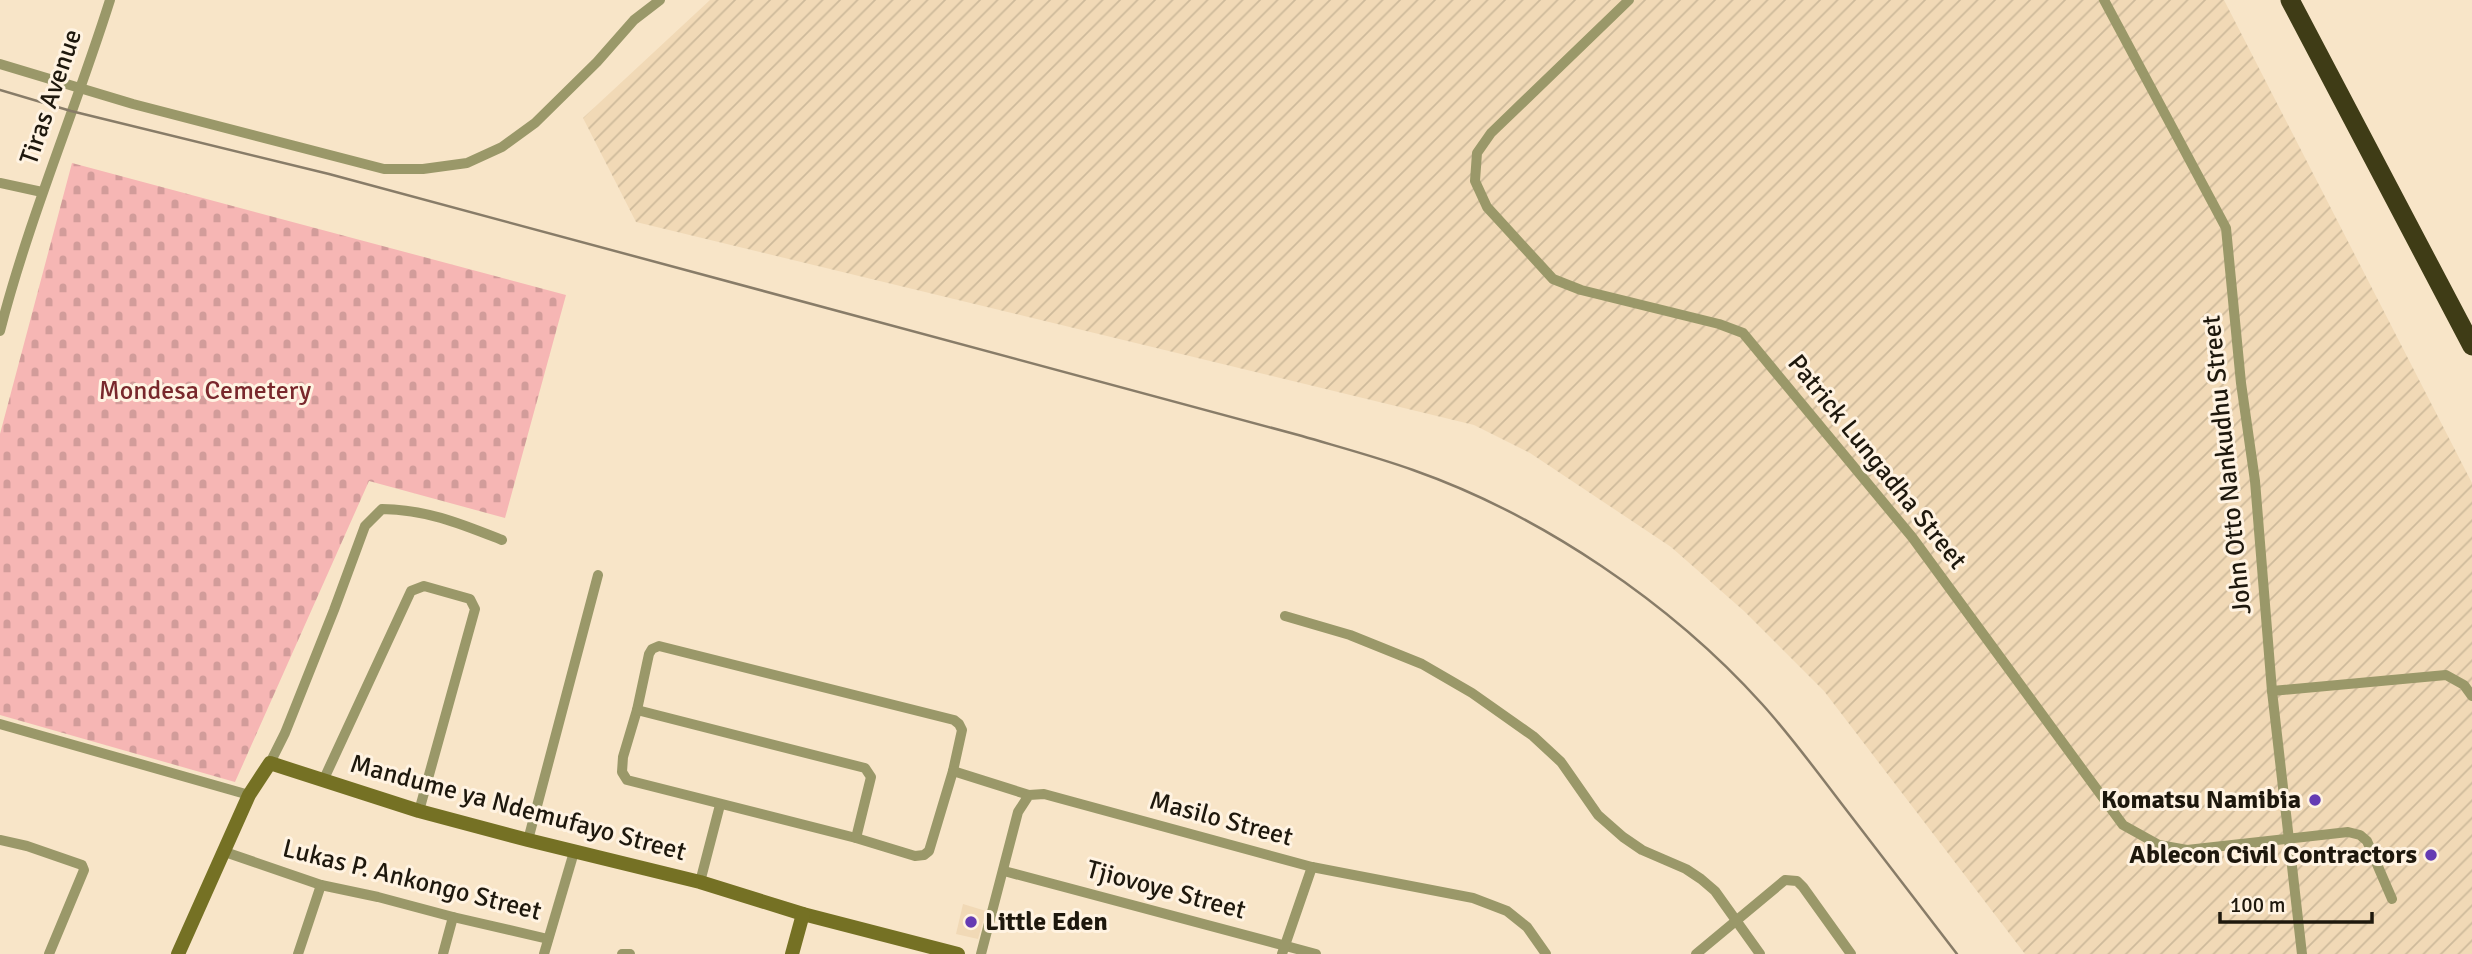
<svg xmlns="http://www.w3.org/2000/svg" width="2472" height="954" font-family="Signika,sans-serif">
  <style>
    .built { fill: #f1d9b6 }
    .industrial { fill: url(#industrial-furrows) }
    .cemetery { fill: url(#cemetery-stones) }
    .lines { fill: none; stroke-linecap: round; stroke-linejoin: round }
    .street { stroke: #9a9869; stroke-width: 10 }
    .secondary { stroke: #757124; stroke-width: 14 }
    .highway { stroke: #3f3c16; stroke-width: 19 }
    .rail { stroke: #887c68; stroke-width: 2.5 }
    .poi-dot { fill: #653bb3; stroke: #fff3e2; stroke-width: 2.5 }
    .labels { text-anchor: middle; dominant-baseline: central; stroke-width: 6; stroke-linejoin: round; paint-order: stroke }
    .street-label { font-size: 26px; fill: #1e180d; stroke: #fff3e2 }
    .park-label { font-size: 26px; fill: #79282c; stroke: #fff3e2 }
    .poi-label { font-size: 26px; font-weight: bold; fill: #1e180d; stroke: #fff3e2; text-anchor: end }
  </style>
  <defs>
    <pattern id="industrial-furrows" width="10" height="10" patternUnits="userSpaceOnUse" patternTransform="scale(1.75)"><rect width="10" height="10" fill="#f1d9b6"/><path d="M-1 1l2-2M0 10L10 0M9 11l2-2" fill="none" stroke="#ceba9b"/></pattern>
    <pattern id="cemetery-stones" width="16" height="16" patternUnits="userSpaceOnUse" patternTransform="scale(1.75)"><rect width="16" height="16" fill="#f6b6b4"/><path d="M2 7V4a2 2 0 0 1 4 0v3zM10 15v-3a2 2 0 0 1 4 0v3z" fill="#d29c9a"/></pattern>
  </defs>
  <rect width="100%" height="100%" fill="#f8e5c8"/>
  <!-- built -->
  <polygon class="built" points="963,904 986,911 978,939 956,934"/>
  <!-- industrial -->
  <polygon class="industrial" points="710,0 2224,0 2472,483 2472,954 2025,954 1824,691 1744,611 1671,547 1530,453 1474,425 636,222 583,118"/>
  <!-- cemetery -->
  <polygon class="cemetery" points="72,163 566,295 505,518 369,481 235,782 0,715 0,434"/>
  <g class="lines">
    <!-- street -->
    <g class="street">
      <polyline points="1629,0 1491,133 1477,153 1475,181 1487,207 1553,279 1581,290 1719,324 1743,333 1912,537 2123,825 2159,845 2187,850 2348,832 2360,835 2367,841 2392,899"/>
      <polyline points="2104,0 2226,228 2241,383 2255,481 2272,691 2302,954"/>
      <polyline points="0,64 133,104 384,169 423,169 467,163 502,147 535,123 597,62 634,20 660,0"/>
      <polyline points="0,183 42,192"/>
      <path d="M 0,331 C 29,218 75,111 110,0"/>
      <polyline points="1285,616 1350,635 1422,664 1472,693 1533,736 1561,762 1598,815 1623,837 1642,850 1686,869 1701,879 1715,891 1760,954"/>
      <polygon points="659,646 954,720 959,724 962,730 953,771 929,851 924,855 915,856 856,838 627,780 622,772 623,757 637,710 649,654 652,649"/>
      <polyline points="2272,691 2446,675 2464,685 2472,696"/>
      <polyline points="637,710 865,768 871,777 856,838"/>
      <polyline points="0,724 249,795"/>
      <path d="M 270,763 L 285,733 L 334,610 L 365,526 L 382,509 C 428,510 459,523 502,540"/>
      <polyline points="953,771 1029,795"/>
      <polyline points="323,781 411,591 424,586 470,599 475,609 419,811"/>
      <polyline points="0,840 27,846 82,865 84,870 49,954"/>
      <polyline points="528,840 598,575"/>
      <polyline points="225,852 321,885 378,897 453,917 548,939"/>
      <polyline points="1004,871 1316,954"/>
      <polyline points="700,882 720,805"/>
      <polyline points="298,954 321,885"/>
      <polyline points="443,954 453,917"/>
      <polyline points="544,954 574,852"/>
      <polyline points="622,954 630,954"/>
      <polyline points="981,954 1018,812 1029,795 1044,794 1312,867 1473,898 1507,911 1527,927 1546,954"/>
      <polyline points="1282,954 1312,867"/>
      <polyline points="1696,954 1785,880 1797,881 1803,887 1851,954"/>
    </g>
    <!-- secondary -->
    <g class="secondary">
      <polyline points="178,954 249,795 270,763 419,811 528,840 700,882 803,914 958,954"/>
      <polyline points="792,954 803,914"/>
    </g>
    <!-- highway -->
    <polyline class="highway" points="2290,0 2472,346"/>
    <!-- rail -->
    <path class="rail" d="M 0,90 L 71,111 L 329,174 L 1302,436 C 1339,447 1377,457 1413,470 C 1541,515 1671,603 1762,704 C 1790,735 1815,769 1841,803 C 1880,853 1918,904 1957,954"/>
  </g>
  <!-- markers -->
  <g class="poi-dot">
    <circle cx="2315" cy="800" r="7"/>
    <circle cx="2431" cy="855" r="7"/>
    <circle cx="971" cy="922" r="7"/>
  </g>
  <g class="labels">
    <!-- street labels -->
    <g class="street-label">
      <text transform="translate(51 97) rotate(-71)">Tiras Avenue</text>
      <text transform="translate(1877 462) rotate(51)">Patrick Lungadha Street</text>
      <text transform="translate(2227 465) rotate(-96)">John Otto Nankudhu Street</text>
      <text transform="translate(518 808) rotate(15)">Mandume ya Ndemufayo Street</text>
      <text transform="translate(1221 819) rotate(15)">Masilo Street</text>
      <text transform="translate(412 880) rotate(14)">Lukas P. Ankongo Street</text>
      <text transform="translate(1166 890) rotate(15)">Tjiovoye Street</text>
    </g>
    <!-- park labels -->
    <g class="park-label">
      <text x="205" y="391">Mondesa Cemetery</text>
    </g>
    <!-- poi labels -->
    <g class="poi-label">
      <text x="2301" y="800">Komatsu Namibia</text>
      <text x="2417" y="855">Ablecon Civil Contractors</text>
      <text x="985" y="922" text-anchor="start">Little Eden</text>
    </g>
  </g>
  <!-- scale -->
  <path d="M2220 912v10h152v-10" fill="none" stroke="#1e180d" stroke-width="3.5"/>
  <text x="2230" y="912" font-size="21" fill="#1e180d" stroke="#fff3e2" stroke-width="5" paint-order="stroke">100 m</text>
</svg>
